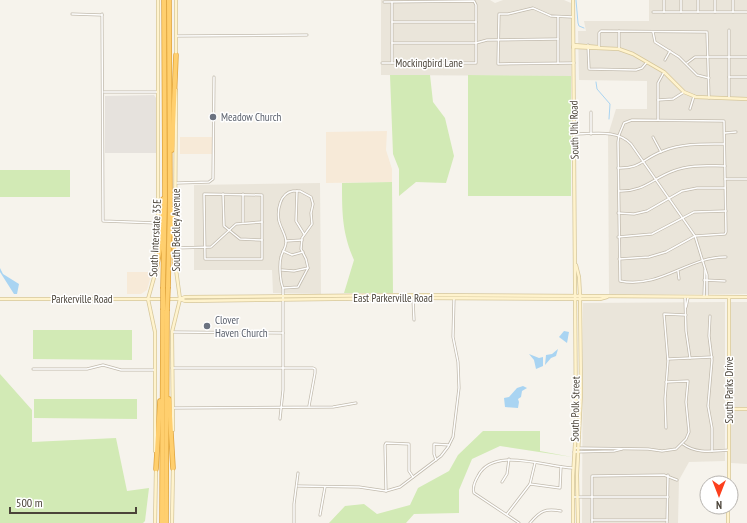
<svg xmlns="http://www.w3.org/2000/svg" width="747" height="523" font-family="'PT Sans Narrow',sans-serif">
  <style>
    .residential { fill: #eae5da }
    .commercial { fill: #f7ead8 }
    .industrial { fill: #e6e2dd }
    .green { fill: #d2eab5 }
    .water { fill: #a9d4f2 }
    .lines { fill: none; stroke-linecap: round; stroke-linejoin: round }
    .stream { stroke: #a9d4f2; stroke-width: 1 }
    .street-casing { stroke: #c2bbae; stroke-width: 3 }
    .secondary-casing { stroke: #d6c79b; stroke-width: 4 }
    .highway-casing { stroke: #e0a43c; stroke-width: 5.5 }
    .street { stroke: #fff; stroke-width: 1.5 }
    .secondary { stroke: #fff3cd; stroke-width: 2.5 }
    .highway { stroke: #ffcf6e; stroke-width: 4 }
    .highway-bridge-casing { stroke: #e0a43c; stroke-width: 5.5; stroke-linecap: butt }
    .highway-bridge { stroke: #ffcf6e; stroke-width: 4 }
    .worship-dot { fill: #6b7280; stroke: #fff; stroke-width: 1.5 }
    .labels { text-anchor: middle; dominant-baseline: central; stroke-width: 3; stroke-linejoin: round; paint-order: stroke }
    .street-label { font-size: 11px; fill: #4b4439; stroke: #fff }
    .worship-label { font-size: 11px; fill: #5b616d; stroke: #fff; text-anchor: start }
  </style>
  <rect width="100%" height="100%" fill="#f6f3ec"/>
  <!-- residential -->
  <g class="residential">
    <polygon points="381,0 490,0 495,3 503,0 564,0 571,3 571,76 381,75"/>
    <polygon points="649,0 747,0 747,294 609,294 608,135 616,109 647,109 647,81 579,80 578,31 586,31 584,21 649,21"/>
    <polygon points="320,183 321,294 273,293 272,270 194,270 194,185"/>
    <polygon points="725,302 725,461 689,462 679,480 678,523 582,523 583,303"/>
    <polygon points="731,302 747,302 747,464 731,463"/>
  </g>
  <!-- commercial -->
  <g class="commercial">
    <polygon points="387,131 386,150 392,169 392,182 326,183 326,132"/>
    <rect x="180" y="137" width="32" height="17"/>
    <polygon points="127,272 152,272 147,290 141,294 127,294"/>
  </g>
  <!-- industrial -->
  <polygon class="industrial" points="154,95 156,98 156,153 105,153 105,96"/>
  <!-- green -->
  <g class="green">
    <polygon points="390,75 430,75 433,102 445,118 454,156 446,183 416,182 399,196 399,169 393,154"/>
    <polygon points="468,75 571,76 571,196 468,196"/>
    <rect x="0" y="170" width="70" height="27"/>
    <path d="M 392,182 L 393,293 L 344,293 L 354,260 C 342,233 342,212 342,183 Z"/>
    <polygon points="33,330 132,330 132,360 33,359"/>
    <polygon points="0,374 32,410 32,442 116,438 127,491 149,488 145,521 143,523 0,523"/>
    <polygon points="34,399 137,399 137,419 34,418"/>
    <polygon points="483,431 540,431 540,451 572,457 500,446 472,459 459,490 459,513 414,514 406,523 329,523 345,506 364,504 377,514 410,505 418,488 449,471 458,455"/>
  </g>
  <!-- water -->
  <g class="water">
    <polygon points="0,268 3,274 19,284 17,294 14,294 0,272"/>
    <polygon points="564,331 569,332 567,343 559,337"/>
    <polygon points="558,349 556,356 551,358 545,365 546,355 552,354"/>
    <polygon points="529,354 539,358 543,357 543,366 536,369 534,360"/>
    <polygon points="523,386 527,388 522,391 521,397 518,399 519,402 518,408 505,407 504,398 509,397 517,388"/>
  </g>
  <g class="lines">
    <!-- stream -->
    <g class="stream">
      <polyline points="576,0 578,23 579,26 584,28"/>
      <polyline points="596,82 597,89 610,104 609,119"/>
    </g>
    <!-- street casing -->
    <g class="street-casing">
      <g id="street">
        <polyline points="664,0 664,12"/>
        <polyline points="733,0 733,12"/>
        <polyline points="392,2 392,63"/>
        <polyline points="653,12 747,12"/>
        <polyline points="681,12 681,0"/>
        <polyline points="698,12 698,0"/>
        <polyline points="715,12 715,0"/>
        <polyline points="72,14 102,15"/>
        <polyline points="102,14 103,221 157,223"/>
        <polyline points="573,17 551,16 533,8 508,14 499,14 498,64 574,63"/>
        <polyline points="392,22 476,22"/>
        <polyline points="729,30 729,98"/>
        <polyline points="619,31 619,49"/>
        <polyline points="653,32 655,42 679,57 697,75 709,78"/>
        <polyline points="177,36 307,35"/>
        <polyline points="392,43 476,43 487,40 558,39"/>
        <polyline points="588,45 589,69 636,70 642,68 647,62"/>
        <polyline points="599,47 599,33 601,31 707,32 709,98"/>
        <polyline points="665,60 670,51"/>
        <polyline points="382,63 476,63 476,5 474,1 384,2"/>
        <polyline points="558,63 558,17"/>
        <polyline points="687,63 695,57 747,57"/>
        <polyline points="729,77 747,77"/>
        <polyline points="104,92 158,92"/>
        <polyline points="658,100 673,99 684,92"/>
        <polyline points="690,109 694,96"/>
        <polyline points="591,112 591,134"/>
        <polyline points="658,120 658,83 664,72"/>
        <polyline points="725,133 736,132"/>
        <path d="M 575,134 C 594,134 617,129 631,144 L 695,236 L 707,275 L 707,297"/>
        <polyline points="653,137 661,152"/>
        <path d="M 618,168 C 641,169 643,158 663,151 C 683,143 703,144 724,144"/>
        <polyline points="725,179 747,179"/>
        <polyline points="177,183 209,182 213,179 214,77"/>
        <path d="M 293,191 L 300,191 L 311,197 L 313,204 L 311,213 L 312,224 L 302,238 L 301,249 L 306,259 L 308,268 L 298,287 L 283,288 C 280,281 279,264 281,257 C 282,252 286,248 286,242 C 286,235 281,229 279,221 C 277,210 280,193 293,191 Z"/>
        <polyline points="297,191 296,221 304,234"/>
        <path d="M 619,191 C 643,192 652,179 673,171 C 690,164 708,166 725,166"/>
        <polygon points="204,194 262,195 262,259 205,259"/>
        <polyline points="223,194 224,226 240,239 262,240"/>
        <polyline points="243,194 243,222"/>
        <polyline points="618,213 634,214 647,211 682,191 697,188 725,188"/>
        <polyline points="618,237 652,234 694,212 726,211"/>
        <polyline points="286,241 302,240"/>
        <polyline points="175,248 211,247 236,224 262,222"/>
        <polyline points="283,251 292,255 303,252"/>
        <path d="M 619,259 L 649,257 L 666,252 L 695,236 L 725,234 L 726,232 L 724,121 L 632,120 L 624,123 L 619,135 L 618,142 L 620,281 C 661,289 689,256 726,257"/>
        <polyline points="282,270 294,271 308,268"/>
        <polyline points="678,271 679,279"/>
        <polyline points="704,280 725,281"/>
        <polyline points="704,296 705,270"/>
        <polyline points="685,298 686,331 690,358"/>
        <polyline points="413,299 414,320"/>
        <polyline points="686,307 688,298"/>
        <polyline points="710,316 709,336 712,360 708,406 712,428 712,451"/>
        <polyline points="173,332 283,333"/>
        <polyline points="668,359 712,357"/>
        <polyline points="172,368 313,368 315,369 315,373 309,406"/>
        <polyline points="33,369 87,369 103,365 121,370 154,370"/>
        <polyline points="173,408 333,407 356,403"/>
        <polyline points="280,419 283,390 283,288"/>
        <polyline points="666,428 665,399 668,361 664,314 686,315"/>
        <path d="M 683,444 C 696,454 713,451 729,450"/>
        <polyline points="575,448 648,449 662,451 676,449 686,439 689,432 686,402 688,381 666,382"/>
        <polyline points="574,452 614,451 622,449"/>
        <polyline points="436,460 434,454 434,444 449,445"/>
        <polyline points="502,482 507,474 509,459"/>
        <polyline points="530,484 560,488 561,467"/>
        <polyline points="298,486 359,487 386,491 400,487 441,456 448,447 453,437 459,388 458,362 453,337 454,298"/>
        <polyline points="386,491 385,445 386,443 409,444 409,471 413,477"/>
        <polyline points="573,497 668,497"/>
        <polyline points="507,514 530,484 535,463"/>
        <polyline points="320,515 325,487"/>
        <polyline points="592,520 667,520"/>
        <polyline points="294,523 294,504 298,473"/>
        <path d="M 519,523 L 474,493 C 472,487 475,481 478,476 C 493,446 546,467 573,468"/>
        <path d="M 530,523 C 540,511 545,508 561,511"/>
        <polyline points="592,523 592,476 664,475 677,480"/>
        <polyline points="667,523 668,475"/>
      </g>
    </g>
    <!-- secondary casing -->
    <g class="secondary-casing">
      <g id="secondary">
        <polyline points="176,0 176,55"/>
        <polyline points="573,0 576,428 573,476 573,523"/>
        <polyline points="574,45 598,47"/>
        <polyline points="573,47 619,49 633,54 664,72 684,92 696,97 747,99"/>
        <polyline points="175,239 176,90"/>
        <polyline points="156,259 158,223 158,0"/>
        <polyline points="576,265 579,277 580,295 581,393 577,475 578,523"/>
        <polyline points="0,299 180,299 185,301 413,298 600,299 607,297"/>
        <polyline points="180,299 185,297 413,295 747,297"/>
        <polyline points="729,409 747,409"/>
        <polyline points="173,430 172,332 180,299 175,262"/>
        <polyline points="155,451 155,332 148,299 155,274"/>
        <polyline points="729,483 729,298"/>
        <polyline points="155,523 156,468"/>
        <polyline points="172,523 173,467"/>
        <polyline points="728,523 728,507"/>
      </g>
    </g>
    <!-- highway casing -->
    <g class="highway-casing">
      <g id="highway">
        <polyline points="172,150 176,55"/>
        <polyline points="172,209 175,263"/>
        <polyline points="155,274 160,249 163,199"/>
        <polyline points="163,287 165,199 164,0"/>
        <polyline points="168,287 170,203 169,0"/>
        <polyline points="169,399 173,468"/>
        <polyline points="156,469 160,401"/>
        <polyline points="162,523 163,310"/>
        <polyline points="166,523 167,311"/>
      </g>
    </g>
    <!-- street -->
    <use href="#street" class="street"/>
    <!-- secondary -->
    <use href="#secondary" class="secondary"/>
    <!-- highway -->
    <use href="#highway" class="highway"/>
    <!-- highway-bridge casing -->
    <g class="highway-bridge-casing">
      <g id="highway-bridge">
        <polyline points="163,310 163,287"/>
        <polyline points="167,311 168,287"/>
      </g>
    </g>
    <!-- highway-bridge -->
    <use href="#highway-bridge" class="highway-bridge"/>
  </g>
  <!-- markers -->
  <g class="worship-dot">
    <circle cx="213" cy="117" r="4"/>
    <circle cx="207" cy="326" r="4"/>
  </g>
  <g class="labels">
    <!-- street labels -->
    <g class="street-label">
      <text x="429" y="63">Mockingbird Lane</text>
      <text transform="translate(574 130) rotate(-91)">South Uhl Road</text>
      <text transform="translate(176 230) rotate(-90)">South Beckley Avenue</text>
      <text transform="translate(155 238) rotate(-87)">South Interstate 35E</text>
      <text x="393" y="298">East Parkerville Road</text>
      <text x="82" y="299">Parkerville Road</text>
      <text transform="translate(729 390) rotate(-90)">South Parks Drive</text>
      <text transform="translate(575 409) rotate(-89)">South Polk Street</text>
    </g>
    <!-- worship labels -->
    <g class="worship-label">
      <text x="221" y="117">Meadow Church</text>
      <text x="215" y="320">Clover<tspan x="215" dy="13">Haven Church</tspan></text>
    </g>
  </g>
  <!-- north arrow -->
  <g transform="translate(719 495) rotate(180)"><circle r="19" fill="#ffffff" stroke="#b7b4b0"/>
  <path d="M0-3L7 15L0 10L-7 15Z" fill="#fc3f1d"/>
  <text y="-6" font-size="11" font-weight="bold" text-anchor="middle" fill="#4b4439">N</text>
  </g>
  <!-- scale -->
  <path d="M10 507v6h126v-6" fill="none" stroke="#4b4439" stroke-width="2"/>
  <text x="16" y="507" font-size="12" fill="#4b4439" stroke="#ffffff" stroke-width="3" paint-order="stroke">500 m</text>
</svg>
